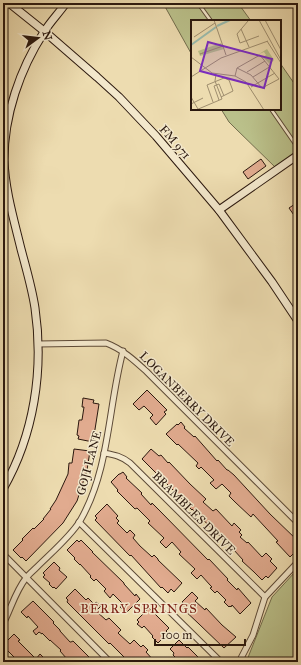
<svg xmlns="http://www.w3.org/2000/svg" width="301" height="665" font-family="'IM FELL Great Primer',serif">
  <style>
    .green { fill: #bac08a; stroke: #726c4c }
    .building { fill: #e1ab8f; stroke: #2b180e }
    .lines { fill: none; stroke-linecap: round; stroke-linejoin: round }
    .lane-casing { stroke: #5c4936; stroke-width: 4.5 }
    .street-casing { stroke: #5c4936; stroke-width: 7 }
    .secondary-casing { stroke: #2b180e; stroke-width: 9 }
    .lane { stroke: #f3e8cc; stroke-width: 2.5 }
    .street { stroke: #f3e8cc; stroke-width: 5 }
    .secondary { stroke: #f3e8cc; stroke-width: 7 }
    .labels { text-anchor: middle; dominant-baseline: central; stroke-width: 3; stroke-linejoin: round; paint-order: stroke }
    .street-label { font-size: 12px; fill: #2b180e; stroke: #f3e8cc }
    .neighbourhood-label { font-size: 13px; letter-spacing: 1px; fill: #7a1f14; stroke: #f3e8cc }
    .inset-river { fill: none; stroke: #99bbae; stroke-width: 2 }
    .inset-road { fill: none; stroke: #9f8e6f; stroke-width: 1 }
    .view { fill: #7b2cbf; fill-opacity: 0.15; stroke: #7b2cbf; stroke-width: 2 }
    .inset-edge { fill: none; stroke: #2b180e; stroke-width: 2 }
  </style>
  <rect width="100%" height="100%" fill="#eddcb0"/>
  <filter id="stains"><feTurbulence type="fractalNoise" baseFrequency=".005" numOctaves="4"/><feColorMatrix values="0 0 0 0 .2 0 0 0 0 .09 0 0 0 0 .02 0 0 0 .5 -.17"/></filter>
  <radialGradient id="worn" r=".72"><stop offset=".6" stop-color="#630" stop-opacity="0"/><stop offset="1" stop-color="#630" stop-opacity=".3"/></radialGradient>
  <!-- green -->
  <g class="green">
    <polygon points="163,3 238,3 251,21 192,21 192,55"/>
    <polygon points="280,63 298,89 298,152 275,167 235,128 229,122 221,109 280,109"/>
    <polygon points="295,572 298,575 298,662 252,662 247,660 272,597"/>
  </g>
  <!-- building -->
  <g class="building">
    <polygon points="261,159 266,166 248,179 243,172"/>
    <polygon points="298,202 298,221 289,208"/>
    <polygon points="147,390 167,410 164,412 166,414 156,425 150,418 153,415 144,406 139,410 133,404"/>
    <polygon points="83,398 94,400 93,403 99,404 93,442 78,439 79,436 77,435 79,420 82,420 84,407 82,407"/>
    <polygon points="181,422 185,427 184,428 194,437 195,436 217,461 218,460 227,470 228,470 234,475 270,514 298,541 298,549 290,557 276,542 278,541 253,514 251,517 235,502 229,496 231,493 222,484 216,489 210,483 214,480 201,467 199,469 196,466 198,463 178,444 177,445 166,434 177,424 178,425"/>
    <polygon points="74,449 90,451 87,470 77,501 63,523 26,561 22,557 21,558 13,550 23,540 22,539 33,528 34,529 44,519 43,519 51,509 50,509 56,500 68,474 69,463 72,463"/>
    <polygon points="151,449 159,456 161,455 168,463 169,462 190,484 206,499 203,502 213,511 216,509 232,526 234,523 241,530 239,532 242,535 240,537 247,543 248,542 262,557 266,553 272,559 270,561 277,568 268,578 266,576 262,580 254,572 242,561 243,560 233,549 192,509 192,510 188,506 188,505 142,459"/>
    <polygon points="123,472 127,477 126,478 142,493 141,494 151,505 152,503 160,511 208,560 209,559 228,579 227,580 237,590 238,588 251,603 240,614 232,605 231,607 230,606 229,607 224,602 226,600 217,591 215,593 210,588 212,587 210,585 201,575 197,579 191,573 195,569 179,554 181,552 172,542 166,548 160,542 164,538 148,523 150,521 137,508 135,509 117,491 118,490 111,482 119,474 120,474"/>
    <polygon points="107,504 118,516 116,518 119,521 117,523 127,533 130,530 135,535 133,538 140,546 151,556 152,557 154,555 158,559 158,560 182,583 174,592 171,589 168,593 162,587 161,588 131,555 130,556 95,520 97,518 95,516"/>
    <polygon points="77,540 79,542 81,540 93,552 92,552 124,583 124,584 135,596 136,594 140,599 126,613 120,607 123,604 113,594 110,598 104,591 106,589 96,579 94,581 90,577 91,576 80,564 80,565 74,559 75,558 67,550"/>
    <polygon points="54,562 60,568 59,570 67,577 56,589 54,587 53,588 49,584 50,583 43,577 45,575 43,573"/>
    <polygon points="75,589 86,600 88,598 94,604 96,602 101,606 96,611 106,620 109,618 121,630 118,633 119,634 130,644 134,640 141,647 143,645 148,650 146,652 155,662 129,662 110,643 109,644 67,602 68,600 66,598"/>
    <polygon points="192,592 198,598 195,601 205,610 206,608 222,625 236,637 224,648 199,624 181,607 184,604 182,602"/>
    <polygon points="33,601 54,622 53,623 60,630 60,631 70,642 71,642 73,641 94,662 64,662 67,659 60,651 61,650 50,640 50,641 42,633 42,634 39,632 36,635 33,631 38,627 28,616 27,618 21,612"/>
    <polygon points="149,608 169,628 166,631 168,633 158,643 152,637 153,636 144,626 142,628 137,624 139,622 137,620"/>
    <polygon points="14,634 20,640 18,641 36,659 40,654 46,660 43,662 19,662 4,647 8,643 6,642"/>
    <polygon points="179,640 187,648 188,647 200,659 196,662 180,662 173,655 174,653 170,649"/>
  </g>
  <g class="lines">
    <!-- lane casing -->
    <g class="lane-casing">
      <g id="lane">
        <polyline points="198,3 211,21"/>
        <polyline points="271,109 298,148"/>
      </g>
    </g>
    <!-- street casing -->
    <g class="street-casing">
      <g id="street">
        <path d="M 38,344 L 106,343 C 122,349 134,360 146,371 L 298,523"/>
        <path d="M 104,453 C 115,455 121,456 130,463 L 265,597"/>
        <polyline points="79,522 221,662"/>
        <polyline points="3,554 110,662"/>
        <path d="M 3,624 C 11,609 15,592 26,578 C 29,574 33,571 37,567 C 50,554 71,536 80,521 C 110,469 108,407 123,351"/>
        <polyline points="239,662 253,635 265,597 298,562"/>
      </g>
    </g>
    <!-- secondary casing -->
    <g class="secondary-casing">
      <g id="secondary">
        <polyline points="9,3 44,31 97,77 119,97 156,136 219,210 272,282 298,321"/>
        <polyline points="219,210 298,155"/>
        <path d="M 3,489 C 34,435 44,370 35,308 C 32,288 26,268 21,249 C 14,220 5,190 4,160 C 4,115 20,69 44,32 C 50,22 59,13 66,3"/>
      </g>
    </g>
    <!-- lane -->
    <use href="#lane" class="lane"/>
    <!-- street -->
    <use href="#street" class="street"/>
    <!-- secondary -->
    <use href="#secondary" class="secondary"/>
  </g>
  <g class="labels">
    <!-- street labels -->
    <g class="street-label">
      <text transform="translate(175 142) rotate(49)">FM 971</text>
      <text transform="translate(187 399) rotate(45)">LOGANBERRY DRIVE</text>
      <text transform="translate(89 463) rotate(-75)">GOJI LANE</text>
      <text transform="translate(194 513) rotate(45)">BRAMBLES DRIVE</text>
    </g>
    <!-- neighbourhood labels -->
    <g class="neighbourhood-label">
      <text x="139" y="609">BERRY SPRINGS</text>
    </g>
  </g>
  <!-- overview -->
  <g transform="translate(191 20)">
    <rect width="90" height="90" fill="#eddcb0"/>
    <path d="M 30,23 L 33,29 L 9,36 L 7,31 ZM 76,29 L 83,40 L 79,44 L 72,37 L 75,35 L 73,32 L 68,34 Z" fill="#bac08a"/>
    <path class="inset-river" d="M 26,6 L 39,0M 0,25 L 25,7"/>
    <path class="inset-road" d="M 23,0 L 35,35M 68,0 L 90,40M 74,0 L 90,30M 57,1 L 46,14 L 49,23 L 68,16M 50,9 L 58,27M 3,17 L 24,3M 76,21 L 90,43M 12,33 L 9,34 L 32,26M 0,37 L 21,53 L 44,56 L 55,62 L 73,90M 56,52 L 74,41M 44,56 L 46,48 L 69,35 L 88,59 L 71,68 L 60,55 L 46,48M 0,57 L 30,38 L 77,21M 62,57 L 80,46M 60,67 L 84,53M 0,77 L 7,89M 28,80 L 23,66 L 28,64 L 33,76M 22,82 L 16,65 L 33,58 L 38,60 L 42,71 L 30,77M 0,84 L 12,78M 5,90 L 31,79 L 24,61 L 25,54"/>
    <path class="view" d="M 17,22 L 81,39 L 73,68 L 9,51 Z"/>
    <rect width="90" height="90" class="inset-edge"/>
  </g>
  <!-- margin -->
  <rect width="301" height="665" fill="none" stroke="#eddcb0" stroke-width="16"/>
  <rect x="4" y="4" width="293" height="657" fill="none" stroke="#2b180e" stroke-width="2"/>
  <rect x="8" y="8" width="285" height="649" fill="none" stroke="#2b180e"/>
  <!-- north arrow -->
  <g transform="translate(38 38) rotate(75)" stroke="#f3e8cc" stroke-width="3" paint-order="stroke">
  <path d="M0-3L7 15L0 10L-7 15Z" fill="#2b180e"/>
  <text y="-6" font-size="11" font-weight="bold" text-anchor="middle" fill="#2b180e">N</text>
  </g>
  <!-- scale -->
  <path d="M155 639v6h90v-6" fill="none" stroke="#2b180e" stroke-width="2"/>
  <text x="161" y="639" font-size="12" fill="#2b180e" stroke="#f3e8cc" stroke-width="3" paint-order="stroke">100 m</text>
  <rect width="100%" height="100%" filter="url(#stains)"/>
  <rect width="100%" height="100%" fill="url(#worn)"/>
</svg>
